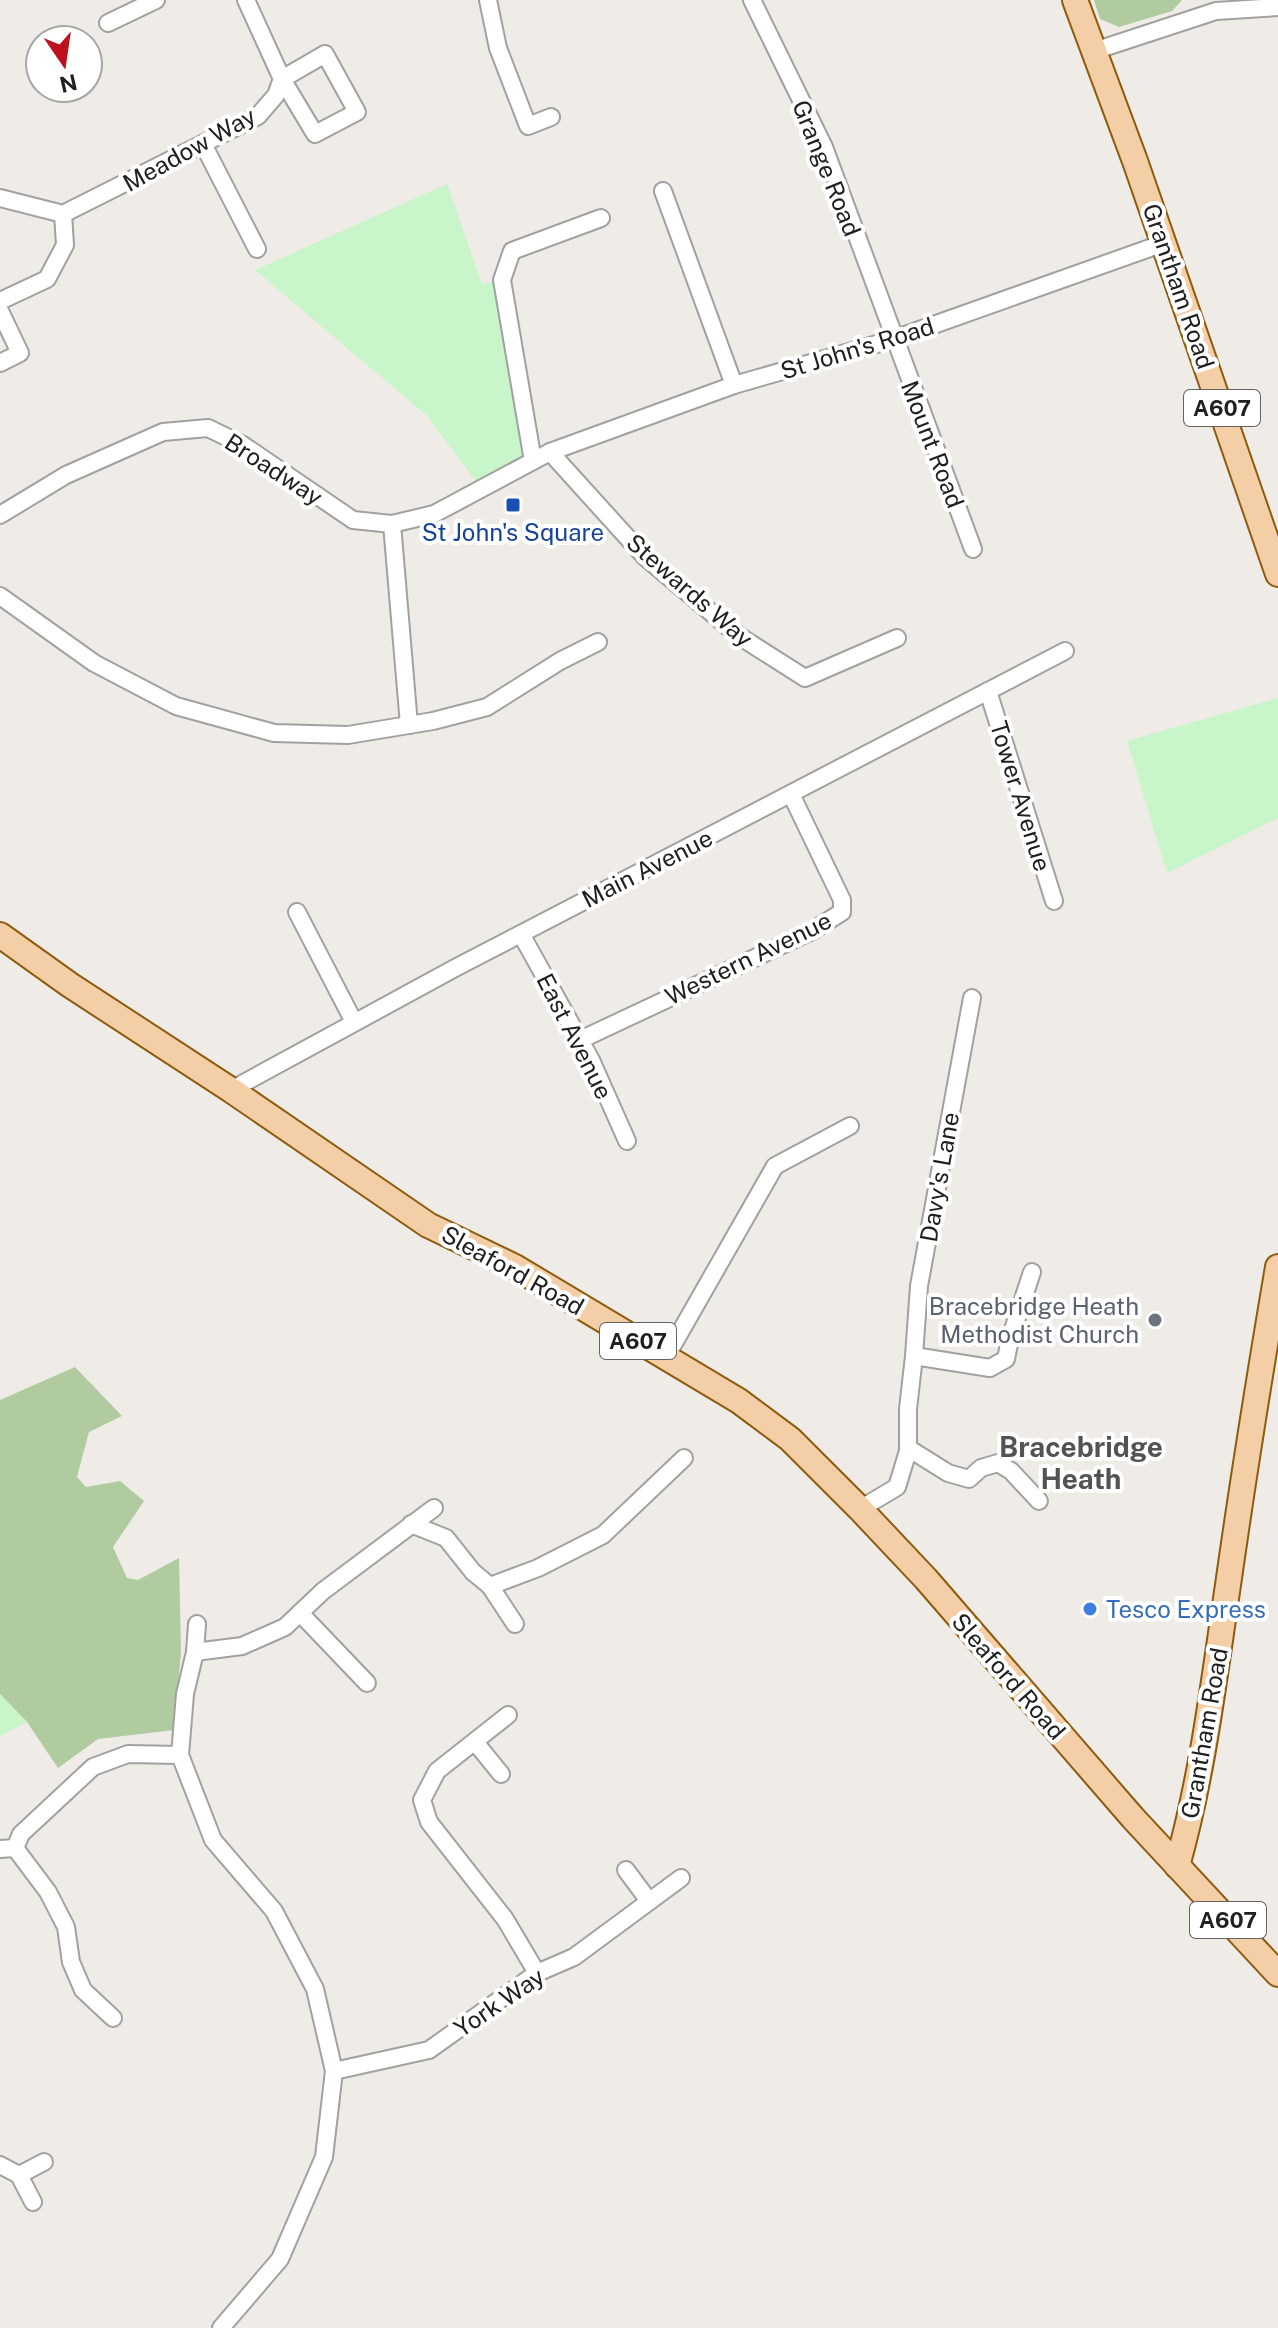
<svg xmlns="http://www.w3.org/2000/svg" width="1278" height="2328" font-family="'Public Sans',sans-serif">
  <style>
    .forest { fill: #afcb9f }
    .park { fill: #c8f5c9 }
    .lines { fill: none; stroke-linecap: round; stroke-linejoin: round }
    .street-casing { stroke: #a1a1a1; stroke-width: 20 }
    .primary-casing { stroke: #8d5b0e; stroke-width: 28 }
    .street { stroke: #fff; stroke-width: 16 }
    .primary { stroke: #f4cea7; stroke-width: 24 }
    .transit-dot { fill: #1a4fb4; stroke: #fff; stroke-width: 3 }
    .worship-dot { fill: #6b7280; stroke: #fff; stroke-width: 3 }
    .shop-dot { fill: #3f7fe0; stroke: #fff; stroke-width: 3 }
    .labels { text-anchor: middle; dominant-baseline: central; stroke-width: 8; stroke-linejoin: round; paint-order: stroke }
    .shield { fill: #fff; stroke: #636363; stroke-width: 2 }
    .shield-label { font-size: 22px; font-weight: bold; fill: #202020 }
    .street-label { font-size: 24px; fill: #202020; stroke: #fff }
    .transit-label { font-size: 24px; fill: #164399; stroke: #fff }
    .worship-label { font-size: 24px; fill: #5b616d; stroke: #fff; text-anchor: end }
    .shop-label { font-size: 24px; fill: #366cbe; stroke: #fff; text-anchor: start }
    .quarter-label { font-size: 28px; font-weight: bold; fill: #535353; stroke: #fff }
  </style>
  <rect width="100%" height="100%" fill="#efece7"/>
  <!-- forest -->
  <g class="forest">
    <polygon points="1094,0 1182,0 1172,11 1119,27 1100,19"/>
    <polygon points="75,1367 122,1416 89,1432 77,1477 86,1487 120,1481 144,1501 113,1547 127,1578 138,1580 179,1558 181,1652 174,1730 98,1739 58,1768 27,1722 0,1694 0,1400"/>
  </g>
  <!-- park -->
  <g class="park">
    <polygon points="447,184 482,284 502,280 533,461 481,488 426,415 255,270"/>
    <polygon points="1278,698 1278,818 1167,873 1127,741"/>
    <polygon points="0,1694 27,1722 0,1736"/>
  </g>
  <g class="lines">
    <!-- street casing -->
    <g class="street-casing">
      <g id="street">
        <polyline points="488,0 498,48 528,126 551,117"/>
        <polyline points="752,0 824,147 973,549"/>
        <polyline points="108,23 156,0"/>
        <polyline points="1094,51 1216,11 1278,7"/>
        <polygon points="325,54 357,112 315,134 282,79"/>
        <polyline points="203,144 257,249"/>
        <polyline points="663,191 734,385"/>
        <polyline points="0,198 63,214 258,116 276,95 282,79 246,0"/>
        <polyline points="0,301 47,279 65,245 63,214"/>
        <polyline points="0,311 20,353 0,363"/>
        <polyline points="550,452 645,557 739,636 805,678 897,638"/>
        <polyline points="533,461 502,280 512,251 601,218"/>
        <polyline points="0,515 66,475 163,432 208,428 243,445 353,520 392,524 434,514 550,452 734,385 894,339 1164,243"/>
        <polyline points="392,524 409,725"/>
        <polyline points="0,596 94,663 176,706 274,733 348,735 433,721 487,707 560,661 598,642"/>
        <polyline points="988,691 1054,901"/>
        <polyline points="297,912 354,1022"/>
        <polyline points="521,934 591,1060 627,1141"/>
        <polyline points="580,1040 812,931 842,912 842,900 791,794"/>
        <polyline points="231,1090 455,968 1065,651"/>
        <polyline points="914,1356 990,1368 1006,1359 1010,1339 1032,1272"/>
        <polyline points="666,1357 775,1166 850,1126"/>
        <polyline points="908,1448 948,1473 969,1479 981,1468 998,1463 1011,1471 1039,1501"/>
        <polyline points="860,1509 897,1487 908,1451 908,1409 914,1356 919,1286 972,998"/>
        <polyline points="411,1524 446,1538 473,1572 490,1586 515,1624"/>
        <polyline points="490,1586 538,1568 603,1535 684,1458"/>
        <polyline points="300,1613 367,1683"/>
        <polyline points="197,1624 195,1652 185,1694 180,1755 213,1840 274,1911 315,1989 334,2071 324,2157 280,2259 221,2328"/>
        <polyline points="195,1652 242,1646 285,1627 323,1591 434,1508"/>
        <polyline points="508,1715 437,1771 422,1800 429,1822 505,1919 537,1973"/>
        <polyline points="475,1742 501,1774"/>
        <polyline points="15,1848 48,1892 66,1927 71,1962 83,1990 113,2018"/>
        <polyline points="0,1849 15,1848 21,1834 93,1767 128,1754 180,1755"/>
        <polyline points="626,1870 649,1901"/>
        <polyline points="334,2071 429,2050 537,1973 574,1957 681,1878"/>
        <polyline points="0,2165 19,2175 33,2202"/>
        <polyline points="19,2175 44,2162"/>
      </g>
    </g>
    <!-- primary casing -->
    <g class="primary-casing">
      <g id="primary">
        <polyline points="1075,0 1135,161 1278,574"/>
        <polyline points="0,935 70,985 231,1090 428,1225 515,1267 739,1401 790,1439 860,1509 926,1579 1133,1818 1278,1974"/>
        <path d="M 1177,1866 C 1203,1774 1214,1679 1228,1585 C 1243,1479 1260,1373 1278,1267"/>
      </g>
    </g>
    <!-- street -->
    <use href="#street" class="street"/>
    <!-- primary -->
    <use href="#primary" class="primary"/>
  </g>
  <!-- markers -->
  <rect class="transit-dot" x="505" y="497" width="16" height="16" rx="4"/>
  <circle class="worship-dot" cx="1155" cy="1320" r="8"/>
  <circle class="shop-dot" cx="1090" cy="1609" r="8"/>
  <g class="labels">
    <!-- shield labels -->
    <g class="shield">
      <rect x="1184" y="390" width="76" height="36" rx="6"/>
      <rect x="600" y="1323" width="76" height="36" rx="6"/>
      <rect x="1190" y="1902" width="76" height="36" rx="6"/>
    </g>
    <g class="shield-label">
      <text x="1222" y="408">A607</text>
      <text x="638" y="1341">A607</text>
      <text x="1228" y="1920">A607</text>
    </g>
    <!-- street labels -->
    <g class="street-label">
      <text transform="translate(189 149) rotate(-29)">Meadow Way</text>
      <text transform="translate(827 168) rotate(68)">Grange Road</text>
      <text transform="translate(1179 286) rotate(71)">Grantham Road</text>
      <text transform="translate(857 348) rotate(-17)">St John's Road</text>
      <text transform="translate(933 444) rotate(69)">Mount Road</text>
      <text transform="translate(274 469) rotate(33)">Broadway</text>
      <text transform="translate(690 590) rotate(41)">Stewards Way</text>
      <text transform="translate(1021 796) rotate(73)">Tower Avenue</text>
      <text transform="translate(647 868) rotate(-27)">Main Avenue</text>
      <text transform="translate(748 958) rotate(-26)">Western Avenue</text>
      <text transform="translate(575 1036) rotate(63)">East Avenue</text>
      <text transform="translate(939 1177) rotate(-80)">Davy's Lane</text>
      <text transform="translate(513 1270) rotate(29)">Sleaford Road</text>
      <text transform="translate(1009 1676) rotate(49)">Sleaford Road</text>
      <text transform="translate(1204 1733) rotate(-80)">Grantham Road</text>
      <text transform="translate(499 2002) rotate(-34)">York Way</text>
    </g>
    <!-- transit labels -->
    <g class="transit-label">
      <text x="513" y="532">St John's Square</text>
    </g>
    <!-- worship labels -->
    <g class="worship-label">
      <text x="1139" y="1306">Bracebridge Heath<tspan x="1139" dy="28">Methodist Church</tspan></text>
    </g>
    <!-- shop labels -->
    <g class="shop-label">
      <text x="1106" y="1609">Tesco Express</text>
    </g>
    <!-- quarter labels -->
    <g class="quarter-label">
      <text x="1081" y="1446">Bracebridge<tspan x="1081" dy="32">Heath</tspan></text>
    </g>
  </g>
  <!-- north arrow -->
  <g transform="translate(64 64) rotate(167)"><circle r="38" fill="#ffffff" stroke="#a6a6a6" stroke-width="2"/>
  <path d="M0-6L14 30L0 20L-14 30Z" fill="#bd121d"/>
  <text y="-12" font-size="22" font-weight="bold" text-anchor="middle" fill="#202020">N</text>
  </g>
</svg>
